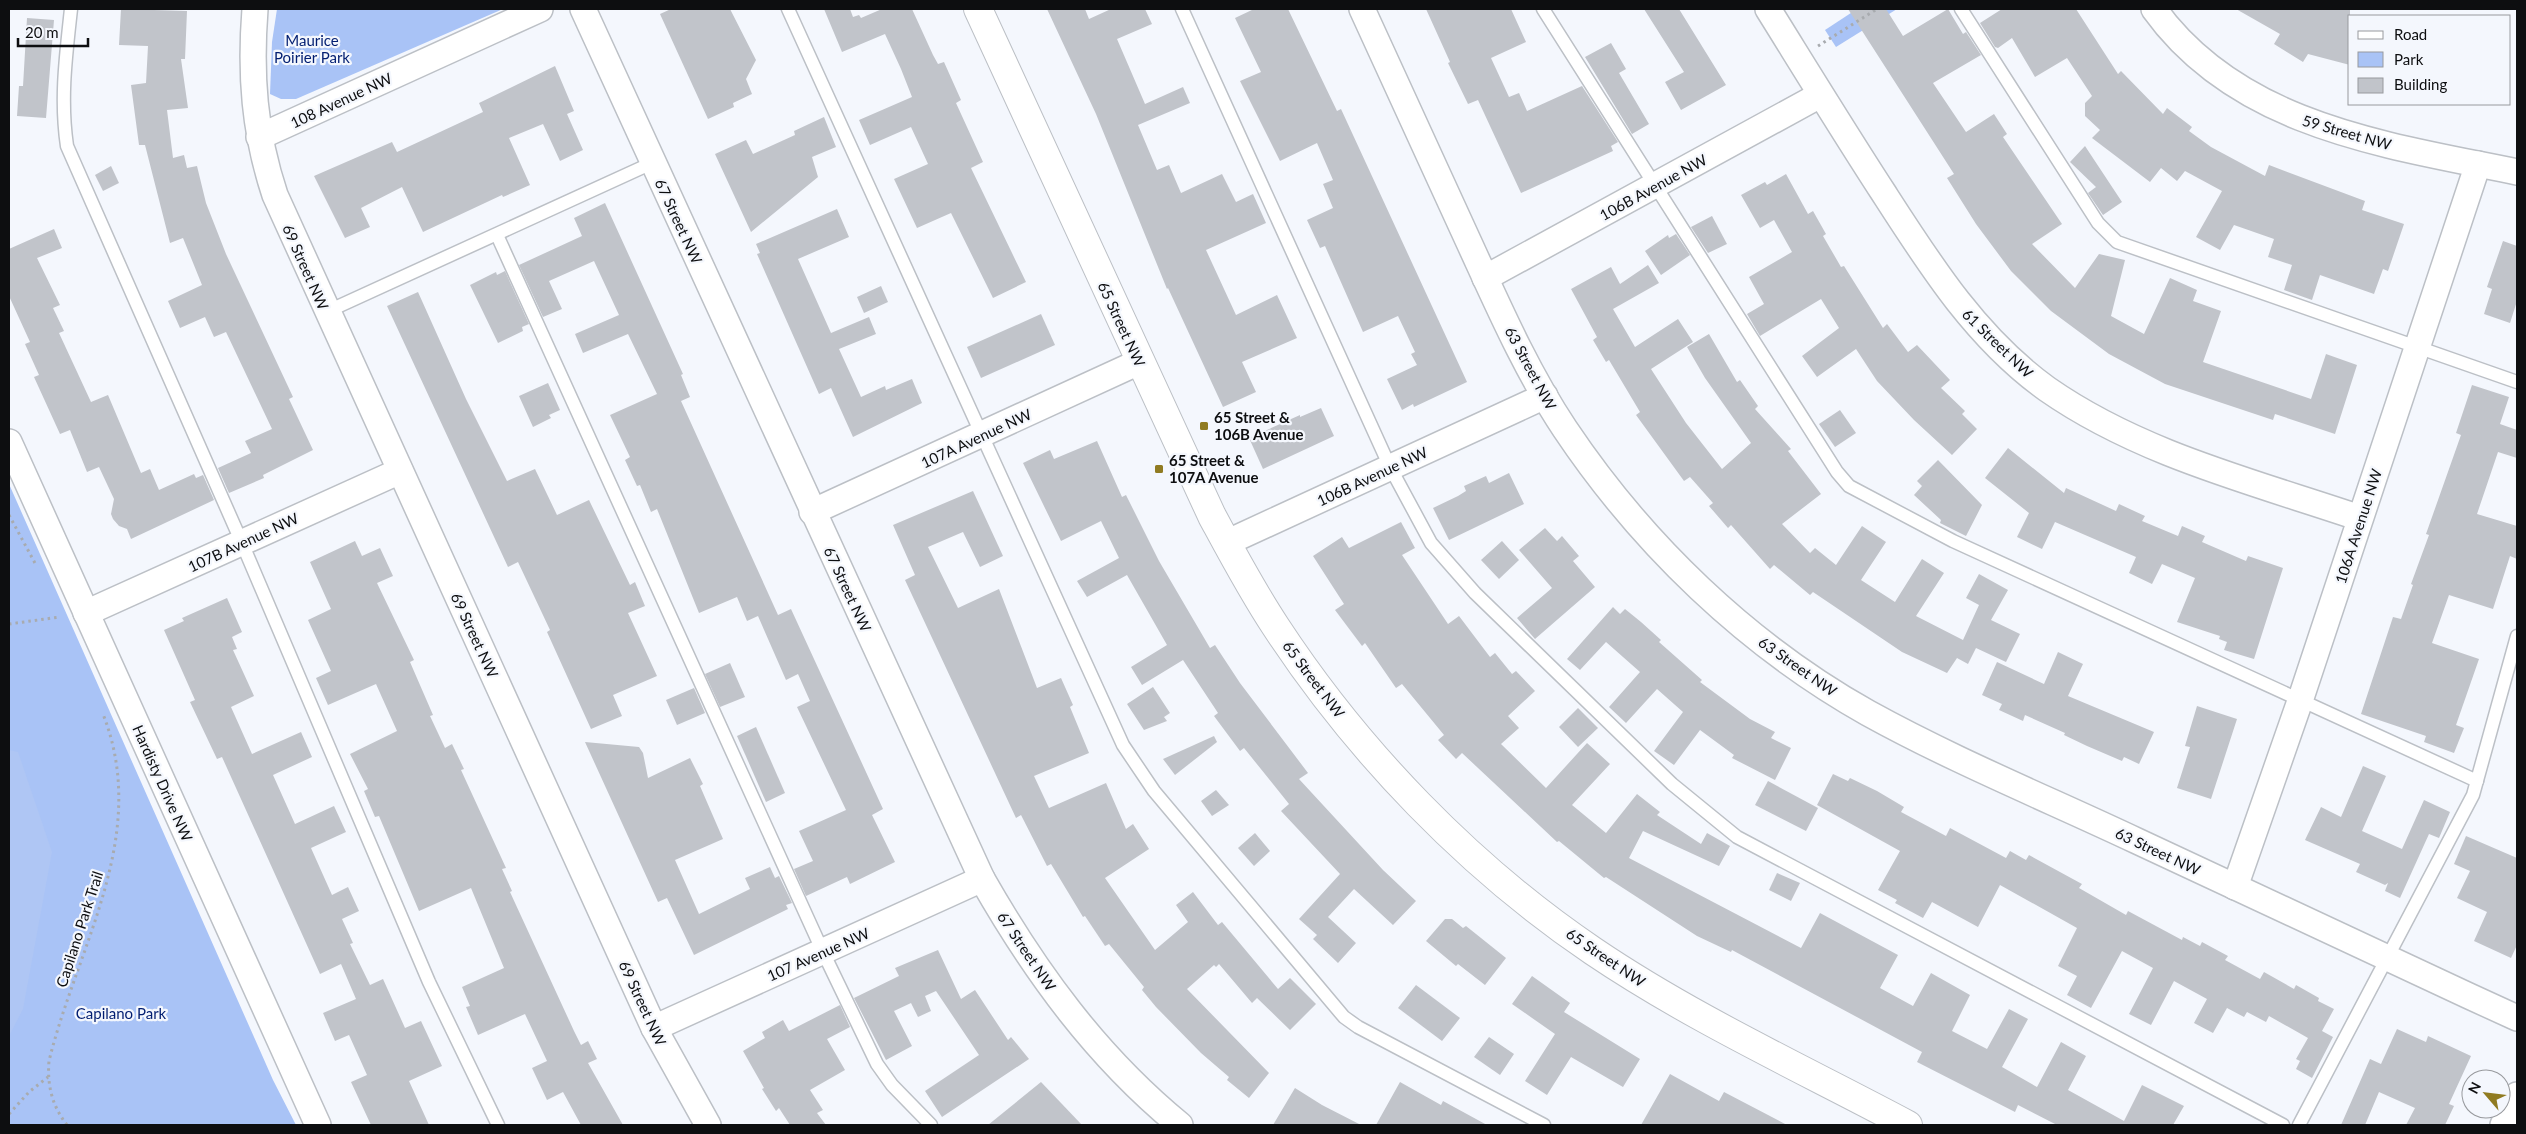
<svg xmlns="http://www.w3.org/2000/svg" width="2526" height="1134" font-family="Lato,sans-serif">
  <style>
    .green { fill: #a9c3f6 }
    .forest { fill: #afc6f4 }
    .building { fill: #c1c4ca }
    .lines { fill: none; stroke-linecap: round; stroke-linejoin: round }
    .lane-casing { stroke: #bcc0c6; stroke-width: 15 }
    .street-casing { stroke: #bcc0c6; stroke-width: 28 }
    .secondary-casing { stroke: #bcc0c6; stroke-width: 30 }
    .path { stroke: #a8abaf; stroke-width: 3; stroke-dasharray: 2.5 4; stroke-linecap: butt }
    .lane { stroke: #fff; stroke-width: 12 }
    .street { stroke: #fff; stroke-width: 25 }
    .secondary { stroke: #fff; stroke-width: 28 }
    .poi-dot { fill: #907b21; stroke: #f4f7fd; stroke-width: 2 }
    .labels { text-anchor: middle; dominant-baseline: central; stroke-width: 4.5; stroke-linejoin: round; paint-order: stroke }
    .park-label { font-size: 15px; fill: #021e71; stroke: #f4f7fd }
    .street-label { font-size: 15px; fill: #0d0e10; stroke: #f4f7fd }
    .poi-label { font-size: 15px; font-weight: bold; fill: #0d0e10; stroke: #f4f7fd; text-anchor: start }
  </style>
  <rect width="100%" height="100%" fill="#f4f7fd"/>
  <!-- green -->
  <g class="green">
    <polygon points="277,9 503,9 296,99 281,99 270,94 272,42"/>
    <polygon points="1857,9 1897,9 1836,47 1825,30"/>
    <polygon points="9,484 273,1080 296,1125 9,1125"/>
  </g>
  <!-- forest -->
  <polygon class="forest" points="9,750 18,752 52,852 23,1009 9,1036"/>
  <!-- building -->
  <g class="building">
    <polygon points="121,9 187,11 185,59 181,59 188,108 167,110 173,158 184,155 187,168 197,166 206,203 226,254 293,397 289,399 313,450 263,475 264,478 229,493 218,468 251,453 245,441 272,429 226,332 214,337 205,317 180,328 168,301 202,285 183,238 170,243 145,145 139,145 131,85 146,83 148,46 119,45"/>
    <polygon points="671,9 730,9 756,60 746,79 752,94 733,103 734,107 708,119 660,14"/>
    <polygon points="824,9 850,9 853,17 859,15 861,18 882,9 912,9 933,55 938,64 944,62 961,100 956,103 983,162 971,168 1026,282 993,298 951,213 917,228 894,179 928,164 911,127 870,145 859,120 912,97 901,69 885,34 842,52"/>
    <polygon points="1047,9 1085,9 1089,19 1111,9 1145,9 1152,24 1117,39 1145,104 1183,87 1190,103 1138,125 1157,170 1169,165 1181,193 1222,174 1236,202 1253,194 1266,223 1206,250 1236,315 1277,295 1297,338 1242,362 1256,392 1223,407 1168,288 1167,289 1096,114"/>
    <polygon points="1254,9 1288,9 1337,111 1341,109 1467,382 1414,407 1413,404 1402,410 1387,379 1417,365 1411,354 1415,352 1398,316 1363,332 1325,246 1320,248 1307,220 1333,208 1323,184 1333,180 1317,143 1280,161 1240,81 1261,72 1235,18"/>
    <polygon points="1426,9 1511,9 1526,42 1491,58 1509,97 1519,93 1527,111 1582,86 1618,142 1611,146 1613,151 1521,193 1478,100 1468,104 1448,63 1450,62"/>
    <polygon points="1644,9 1679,9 1726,85 1681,110 1665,82 1684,72"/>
    <polygon points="1848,9 1886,9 1903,36 1948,9 1963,34 1966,32 1981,55 1933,83 1966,132 1994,114 2007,134 2003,137 2062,224 2032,244 2075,288 2099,254 2125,260 2111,316 2144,334 2170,278 2197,290 2193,301 2221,311 2203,362 2311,399 2326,354 2357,365 2335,434 2275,414 2273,420 2165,384 2109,354 2051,311 2011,271 1976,224 1947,178 1954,174"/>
    <polygon points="2002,9 2076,9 2118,74 2121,71 2163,114 2167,108 2192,127 2189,131 2211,147 2265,176 2269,165 2365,201 2362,210 2404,224 2388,271 2383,269 2374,294 2320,275 2312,300 2284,290 2292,265 2268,257 2274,239 2234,225 2220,250 2196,237 2222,191 2185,171 2177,181 2161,168 2150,182 2092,138 2100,130 2085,116 2085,103 2092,96 2067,58 2035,77 2012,38 1998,48 1995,47 1980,23"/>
    <polygon points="2236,9 2350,9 2350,65 2308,54 2303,62 2274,44 2280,34"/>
    <polygon points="27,18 54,20 46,118 17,116 19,86 23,86"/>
    <polygon points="1611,43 1626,69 1619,73 1649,124 1632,134 1585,57"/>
    <polygon points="555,66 574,111 567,114 583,150 560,161 543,124 509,138 530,185 503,197 502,195 423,232 402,187 361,208 370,227 345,238 314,176 392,142 397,152 425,139 483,112 479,103"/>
    <polygon points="824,117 836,147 812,157 818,177 751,232 715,154 746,140 753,154 795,135 794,131"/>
    <polygon points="2085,146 2122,202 2103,215 2088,193 2096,187 2070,162"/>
    <polygon points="111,166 119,183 103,191 95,175"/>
    <polygon points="1786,174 1808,214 1813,211 1826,234 1823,236 1841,267 1844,266 1883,328 1887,324 1908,352 1917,345 1950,380 1941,388 1965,411 1962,414 1977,429 1952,455 1914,420 1877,381 1856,349 1817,377 1802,356 1839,328 1821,299 1760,336 1747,314 1764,304 1749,277 1792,252 1774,220 1760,228 1741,195 1765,182 1767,185"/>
    <polygon points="605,203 683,374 681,375 690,397 681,401 778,615 791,609 883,809 872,815 895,862 850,884 847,877 806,896 794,869 813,861 799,831 846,810 797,707 810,701 798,674 786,680 758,616 747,621 737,597 699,613 657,509 651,512 640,485 637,486 625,460 630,457 610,415 657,394 628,334 583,353 575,334 619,315 594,261 549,281 562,309 543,317 519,265 582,236 574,218"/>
    <polygon points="837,209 849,237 798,259 831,333 869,317 876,334 839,349 861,397 885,386 886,390 912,379 922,403 853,437 831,388 819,394 757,254 760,253 756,244"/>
    <polygon points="1712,216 1727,244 1708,253 1691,227"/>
    <polygon points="54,229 62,248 37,258 60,305 53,308 64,331 59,333 91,402 108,395 141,473 150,469 159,490 194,474 196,478 203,475 214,500 131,539 127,529 119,526 113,519 111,514 114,499 99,467 87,472 70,430 60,434 34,377 39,375 25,344 30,342 9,296 9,249"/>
    <polygon points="1676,234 1690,255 1661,275 1645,251 1668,235 1669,238"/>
    <polygon points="2503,241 2517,246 2517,301 2510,323 2484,314 2492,289 2487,287"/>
    <polygon points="1648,265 1659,283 1613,309 1635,347 1678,319 1693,342 1651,369 1686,423 1722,469 1751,443 1705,378 1687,347 1709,334 1737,382 1740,380 1758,406 1755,409 1791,449 1788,451 1821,494 1782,524 1810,553 1815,548 1836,565 1862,526 1886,542 1861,580 1895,602 1922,559 1944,573 1916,616 1963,640 1979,605 1966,598 1979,574 2008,590 1991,620 2020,634 2006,662 1976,648 1968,664 1957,658 1947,673 1902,652 1813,592 1810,595 1774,565 1770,569 1731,525 1728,528 1709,506 1713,503 1690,477 1684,481 1636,415 1640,412 1609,360 1606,362 1593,340 1597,337 1571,289 1611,267 1620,284"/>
    <polygon points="505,271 529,324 522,327 523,331 498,343 470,285 496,272 497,275"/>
    <polygon points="881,286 888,302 864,313 857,297"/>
    <polygon points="418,292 466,399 507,481 535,469 557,515 589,500 630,585 635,582 645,606 628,613 657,676 613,695 622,716 591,729 547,632 550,630 518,562 508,567 387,306"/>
    <polygon points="1041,314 1055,345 981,378 967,347"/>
    <polygon points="548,383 560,410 549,415 551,418 533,427 519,396"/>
    <polygon points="2472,385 2509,397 2500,424 2517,430 2517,458 2498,452 2477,514 2517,526 2517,559 2510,556 2493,609 2449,595 2432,643 2479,659 2456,725 2464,728 2454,753 2424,742 2426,736 2361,714 2393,617 2401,619 2413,585 2411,584 2429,535 2426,534 2461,435 2456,433"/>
    <polygon points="1321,408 1334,436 1263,469 1249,438 1300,415 1300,417"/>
    <polygon points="1840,410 1856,433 1835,447 1819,424"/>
    <polygon points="1097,441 1122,497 1126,495 1159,561 1210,648 1215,645 1240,683 1308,773 1299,779 1383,870 1416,901 1393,925 1354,889 1328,917 1356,943 1338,963 1313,939 1317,935 1299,919 1340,874 1281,811 1289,804 1244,748 1240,751 1214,716 1218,713 1183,660 1142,685 1131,667 1167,645 1127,575 1087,597 1077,581 1119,558 1101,521 1061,541 1023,463 1050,450 1054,459"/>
    <polygon points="2008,448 2064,493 2066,488 2116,511 2119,504 2145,516 2142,521 2178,536 2182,526 2205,536 2202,542 2246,561 2248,556 2283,568 2254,659 2224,650 2227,642 2219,639 2220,636 2177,622 2195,578 2162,564 2152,584 2129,573 2136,557 2055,522 2042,549 2017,537 2029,513 1985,478"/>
    <polygon points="1938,460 1982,505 1966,536 1940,523 1941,520 1914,495 1922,486 1917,481"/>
    <polygon points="1509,473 1524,504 1449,540 1433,508 1458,496 1466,491 1464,486 1486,476 1489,483"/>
    <polygon points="973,491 1003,556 980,567 963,532 928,547 958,608 999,589 1037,688 1061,678 1073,705 1070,707 1089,753 1034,776 1049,808 1106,783 1126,829 1133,824 1149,849 1105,878 1155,950 1188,922 1176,905 1193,892 1218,925 1222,922 1278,989 1290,978 1316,1004 1290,1030 1257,998 1252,1003 1219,964 1216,967 1214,965 1187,989 1269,1073 1249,1098 1227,1080 1229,1077 1201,1053 1156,1007 1142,990 1144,987 1109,944 1105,946 1085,916 1083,917 1051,864 1047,866 1021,815 1016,818 905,580 915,575 893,525"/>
    <polygon points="1401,522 1415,548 1402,555 1448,624 1459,616 1490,657 1495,653 1512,674 1516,671 1535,691 1508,716 1519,728 1501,744 1546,788 1587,743 1610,764 1572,805 1606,833 1637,794 1660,812 1657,815 1701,844 1707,833 1730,846 1719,866 1643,831 1629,858 1801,948 1820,913 1898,955 1880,988 1913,1006 1931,973 1970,995 1952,1031 1987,1049 2009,1009 2028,1019 2002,1067 2037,1087 2061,1042 2086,1056 2068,1090 2124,1121 2142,1085 2184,1106 2173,1125 2057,1125 2018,1105 2015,1112 1917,1062 1922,1052 1732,950 1731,952 1697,936 1606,877 1604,878 1559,841 1557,842 1462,753 1456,759 1438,740 1444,735 1402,684 1396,688 1365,643 1362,646 1335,610 1344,604 1313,556 1342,537 1349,548"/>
    <polygon points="1545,528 1557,541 1562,536 1579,556 1573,561 1595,587 1535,639 1517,618 1552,588 1519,550"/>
    <polygon points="355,541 362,556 380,548 393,576 377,583 414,660 410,662 433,715 430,716 445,748 452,744 464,769 461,770 506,868 502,869 512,891 510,892 574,1031 581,1045 588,1041 597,1059 588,1063 623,1125 581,1125 563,1092 547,1100 532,1068 547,1061 525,1014 478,1035 466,1007 470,1006 462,987 504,968 471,888 419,911 379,816 375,817 364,791 368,789 350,754 397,731 376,684 328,705 316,678 331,671 308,620 331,609 310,562"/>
    <polygon points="1502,541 1519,560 1499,579 1481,560"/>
    <polygon points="227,598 242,632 232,637 237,649 233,650 254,696 231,707 252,754 301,732 312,757 273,775 295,824 334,806 346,832 311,848 332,895 348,887 359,911 342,919 353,943 350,944 370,985 383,979 405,1028 421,1021 442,1066 409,1081 429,1125 371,1125 351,1082 367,1075 349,1035 335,1041 323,1013 356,999 341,964 320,974 222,757 217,759 190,702 195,700 164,630 184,621 182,618"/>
    <polygon points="1613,607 1620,614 1625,609 1641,622 1661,640 1659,642 1702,680 1700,682 1750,719 1775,732 1771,738 1791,748 1775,780 1732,758 1734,755 1700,730 1674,765 1654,751 1683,712 1657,689 1626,723 1609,707 1640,672 1606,642 1580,670 1567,659"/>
    <polygon points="2058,652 2083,664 2068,696 2154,732 2139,764 2124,757 2122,761 2087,746 2064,735 2065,733 2025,715 2023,721 1999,710 2002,704 1982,695 1997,662 2044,684"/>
    <polygon points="730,663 745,697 720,707 705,674"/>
    <polygon points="1153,687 1170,713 1164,717 1167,721 1144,730 1127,704"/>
    <polygon points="694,688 705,713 677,725 666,700"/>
    <polygon points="2197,706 2237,719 2211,799 2177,788 2190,747 2185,746"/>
    <polygon points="1578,708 1598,728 1578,747 1559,727"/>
    <polygon points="756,727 785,793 766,802 737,736"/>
    <polygon points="1214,736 1217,742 1175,775 1163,759"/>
    <polygon points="585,742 639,747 643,753 648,778 690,758 703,784 700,786 723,839 675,860 699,914 750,889 745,878 770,867 775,878 779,876 792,903 786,905 788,909 694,955 667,898 658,902"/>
    <polygon points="2363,766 2386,776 2362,831 2402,849 2424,800 2450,812 2439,838 2429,834 2400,898 2385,891 2388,883 2385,885 2356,872 2360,864 2305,840 2321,807 2341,817"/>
    <polygon points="1833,774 1848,781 1850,778 1877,791 1904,807 1901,812 1946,836 1950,828 2006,858 2010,851 2026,860 2029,855 2082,884 2079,888 2126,915 2128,911 2182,940 2183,937 2200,946 2202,942 2228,956 2225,960 2260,979 2264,972 2294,989 2296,985 2319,998 2318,1001 2334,1009 2322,1031 2333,1037 2312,1078 2296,1069 2300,1061 2296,1059 2308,1038 2269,1016 2266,1022 2247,1012 2244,1017 2227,1008 2213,1033 2194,1023 2207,999 2174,981 2151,1025 2129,1014 2153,968 2122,951 2091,1008 2067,995 2077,976 2058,966 2077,928 2000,885 1978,927 1932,902 1923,918 1895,903 1897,900 1878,890 1900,851 1817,805"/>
    <polygon points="1768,781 1818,808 1806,831 1755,805"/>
    <polygon points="1216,790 1229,805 1212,816 1201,801"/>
    <polygon points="1255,833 1270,851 1254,866 1238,848"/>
    <polygon points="2466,836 2517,858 2517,945 2511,958 2474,941 2487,912 2457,898 2470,871 2454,864"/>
    <polygon points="1777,873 1800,883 1791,901 1769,890"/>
    <polygon points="1445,919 1452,919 1463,928 1466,926 1506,958 1485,985 1458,964 1456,966 1426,941"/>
    <polygon points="938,950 961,999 975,990 1008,1040 1011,1037 1029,1059 942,1117 925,1091 979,1055 936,991 925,996 931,1011 918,1017 911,1003 894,1011 912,1046 886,1060 854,998 899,976 895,968"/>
    <polygon points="1532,976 1570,1003 1564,1012 1640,1059 1623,1087 1571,1057 1547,1095 1525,1081 1555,1034 1512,1004"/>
    <polygon points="1416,985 1460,1018 1442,1041 1398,1008"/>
    <polygon points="840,1005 850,1027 827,1039 845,1070 810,1090 823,1110 817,1113 826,1125 790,1125 779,1108 776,1111 762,1089 764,1088 743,1051 765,1038 762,1032 783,1020 789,1031"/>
    <polygon points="2397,1029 2426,1042 2428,1036 2471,1056 2449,1104 2454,1106 2445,1125 2406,1125 2415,1108 2379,1092 2365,1125 2341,1125 2370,1059 2381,1064"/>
    <polygon points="1489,1037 1514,1054 1500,1075 1474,1057"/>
    <polygon points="1670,1074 1719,1101 1724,1092 1787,1125 1641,1125"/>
    <polygon points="1041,1082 1082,1125 988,1125"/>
    <polygon points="1400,1082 1441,1105 1443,1101 1487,1125 1376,1125"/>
    <polygon points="1295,1088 1322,1105 1361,1125 1273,1125"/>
  </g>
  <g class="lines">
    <!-- lane casing -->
    <g class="lane-casing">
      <g id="lane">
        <path d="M 71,9 C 66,55 60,99 67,146 L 242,543 L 429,982 L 498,1125"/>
        <polyline points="788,9 1123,745 1154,791 1344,1017 1358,1027 1544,1125"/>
        <polyline points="1182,9 1390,467 1431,543 1475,593 1672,784 1737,837 2283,1125"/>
        <polyline points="1543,9 1837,472 1849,486 1953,541 2477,781"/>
        <polyline points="1961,9 2098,223 2117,242 2517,382"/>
        <polyline points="497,235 823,952 877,1064 892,1085 931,1125"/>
        <polyline points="326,312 652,163"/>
        <polyline points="2299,1125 2473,795 2517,636"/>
      </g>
    </g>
    <!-- street casing -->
    <g class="street-casing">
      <g id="street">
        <path d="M 255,9 C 250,74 254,132 275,195 L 654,1028 L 708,1125"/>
        <path d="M 583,9 L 982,879 C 1035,972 1096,1056 1180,1125"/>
        <path d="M 1362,9 C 1397,84 1431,160 1466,236 C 1496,301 1525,369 1565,429 C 1642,544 1747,645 1868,713 C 1955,761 2048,799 2137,841 C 2264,900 2390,960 2517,1018"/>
        <path d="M 1768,9 C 1806,70 1844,132 1883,192 C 1930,265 1976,338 2047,389 C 2140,454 2254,482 2360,518"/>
        <path d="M 2154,9 C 2238,126 2386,145 2517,172"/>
        <polyline points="259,137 540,9"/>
        <polyline points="1485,278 1820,95"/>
        <polyline points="9,442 318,1125"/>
        <polyline points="812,512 1139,362"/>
        <polyline points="1226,543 1545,396"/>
        <polyline points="86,613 400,471"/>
        <polyline points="2235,887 2300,701 2478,164"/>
        <polyline points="654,1028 982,879"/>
        <polyline points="2503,1125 2517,1095"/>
      </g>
    </g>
    <!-- secondary casing -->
    <g class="secondary-casing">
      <path id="secondary" d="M 978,9 L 1212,516 C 1232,553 1252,591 1276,627 C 1358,752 1469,867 1593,951 C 1692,1018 1803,1069 1908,1125"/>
    </g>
    <!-- path -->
    <g class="path">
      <polyline points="1818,46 1877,9"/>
      <polyline points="9,515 36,565"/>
      <polyline points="9,624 60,617"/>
      <polyline points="9,1114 29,1092 48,1077"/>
      <path d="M 67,1125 C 52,1106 47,1085 49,1061 C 77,946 151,836 103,714"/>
    </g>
    <!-- lane -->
    <use href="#lane" class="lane"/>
    <!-- street -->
    <use href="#street" class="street"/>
    <!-- secondary -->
    <use href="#secondary" class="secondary"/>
  </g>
  <!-- markers -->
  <g class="poi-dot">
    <rect x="1199" y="421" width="10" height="10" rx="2.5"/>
    <rect x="1154" y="464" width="10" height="10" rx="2.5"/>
  </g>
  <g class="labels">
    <!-- park labels -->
    <g class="park-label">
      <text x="312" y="40">Maurice<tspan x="312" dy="17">Poirier Park</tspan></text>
      <text x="121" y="1013">Capilano Park</text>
    </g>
    <!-- street labels -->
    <g class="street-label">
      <text transform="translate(341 100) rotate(-25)">108 Avenue NW</text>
      <text transform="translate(2347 132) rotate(16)">59 Street NW</text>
      <text transform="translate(1653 187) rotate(-29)">106B Avenue NW</text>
      <text transform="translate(679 221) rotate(65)">67 Street NW</text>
      <text transform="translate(306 267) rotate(66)">69 Street NW</text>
      <text transform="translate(1122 324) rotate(65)">65 Street NW</text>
      <text transform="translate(1998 343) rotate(44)">61 Street NW</text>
      <text transform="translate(1531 368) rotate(62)">63 Street NW</text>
      <text transform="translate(976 438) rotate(-25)">107A Avenue NW</text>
      <text transform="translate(1372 476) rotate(-25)">106B Avenue NW</text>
      <text transform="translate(2358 526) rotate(-72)">106A Avenue NW</text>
      <text transform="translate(243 542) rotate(-25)">107B Avenue NW</text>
      <text transform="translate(848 589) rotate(65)">67 Street NW</text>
      <text transform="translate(475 635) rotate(65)">69 Street NW</text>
      <text transform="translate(1798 666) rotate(35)">63 Street NW</text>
      <text transform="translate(1314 679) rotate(53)">65 Street NW</text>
      <text transform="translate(163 783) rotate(66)">Hardisty Drive NW</text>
      <text transform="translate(2158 851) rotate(25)">63 Street NW</text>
      <text transform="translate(79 929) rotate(-72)">Capilano Park Trail</text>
      <text transform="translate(1027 951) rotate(56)">67 Street NW</text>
      <text transform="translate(818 954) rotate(-24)">107 Avenue NW</text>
      <text transform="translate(1606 957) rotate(34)">65 Street NW</text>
      <text transform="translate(643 1003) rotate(65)">69 Street NW</text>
    </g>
    <!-- poi labels -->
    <g class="poi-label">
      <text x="1214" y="417">65 Street &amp;<tspan x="1214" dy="17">106B Avenue</tspan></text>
      <text x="1169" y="460">65 Street &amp;<tspan x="1169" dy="17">107A Avenue</tspan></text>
    </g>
  </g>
  <!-- border -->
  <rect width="2526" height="1134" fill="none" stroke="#0d0e10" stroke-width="20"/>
  <!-- legend -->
  <rect x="2348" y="15" width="162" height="90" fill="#f4f7fd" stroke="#989a9e"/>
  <rect x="2358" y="31" width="25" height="8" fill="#ffffff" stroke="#989a9e"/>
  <text x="2394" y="40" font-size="15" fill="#0d0e10">Road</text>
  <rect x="2358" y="52" width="25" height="15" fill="#a9c3f6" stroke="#989a9e"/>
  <text x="2394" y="65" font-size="15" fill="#0d0e10">Park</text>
  <rect x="2358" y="78" width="25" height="15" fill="#c1c4ca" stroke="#989a9e"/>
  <text x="2394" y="90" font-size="15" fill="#0d0e10">Building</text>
  <!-- north arrow -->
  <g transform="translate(2486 1094) rotate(298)"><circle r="24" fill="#f4f7fd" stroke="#989a9e"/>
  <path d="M0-4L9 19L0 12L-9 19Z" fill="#907b21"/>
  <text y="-8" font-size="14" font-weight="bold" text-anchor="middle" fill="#0d0e10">N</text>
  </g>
  <!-- scale -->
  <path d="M18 38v8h70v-8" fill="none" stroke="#0d0e10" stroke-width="2.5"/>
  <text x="25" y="38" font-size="15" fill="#0d0e10" stroke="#f4f7fd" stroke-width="4" paint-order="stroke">20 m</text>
</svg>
